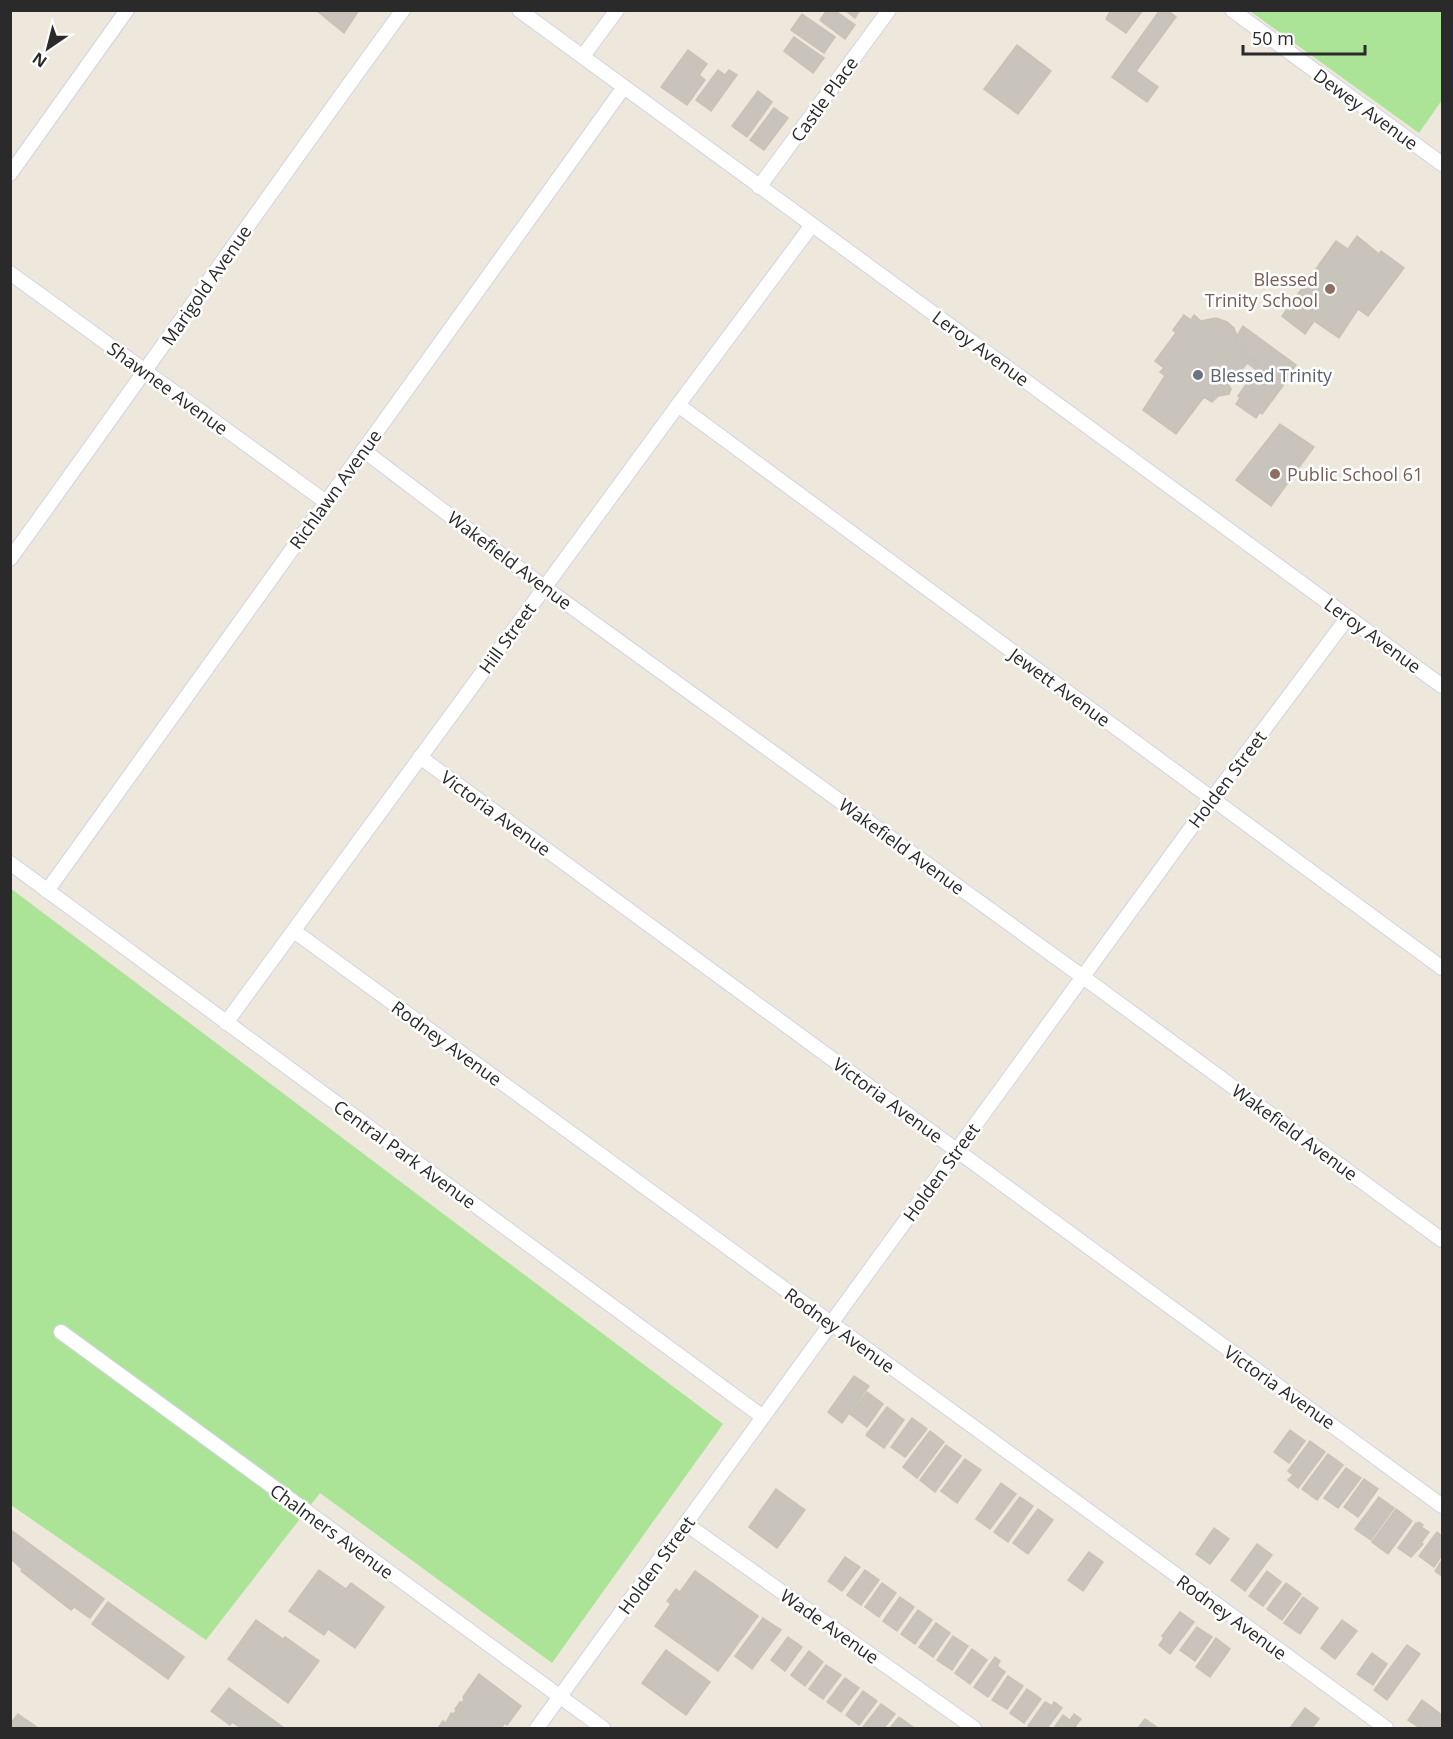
<svg xmlns="http://www.w3.org/2000/svg" width="1453" height="1739" font-family="'Open Sans',sans-serif">
  <style>
    .green { fill: #ace497 }
    .building { fill: #c8c3bb; stroke: #c8c3b5; stroke-width: 1.5 }
    .lines { fill: none; stroke-linecap: round; stroke-linejoin: round }
    .minor-casing { stroke: #d1d3e3; stroke-width: 16 }
    .minor { stroke: #fff; stroke-width: 14 }
    .education-dot { fill: #8d6e63; stroke: #fff; stroke-width: 2 }
    .worship-dot { fill: #6b7280; stroke: #fff; stroke-width: 2 }
    .labels { text-anchor: middle; dominant-baseline: central; stroke-width: 5; stroke-linejoin: round; paint-order: stroke }
    .street-label { font-size: 18px; fill: #2a2a2a; stroke: #fff }
    .education-label { font-size: 18px; fill: #785e54; stroke: #fff; text-anchor: end }
    .worship-label { font-size: 18px; fill: #5b616d; stroke: #fff; text-anchor: start }
  </style>
  <rect width="100%" height="100%" fill="#ede7dc"/>
  <!-- green -->
  <g class="green">
    <polygon points="1250,11 1442,11 1442,100 1419,133"/>
    <polygon points="10,888 723,1424 552,1663 320,1493 206,1640 11,1505"/>
  </g>
  <!-- building -->
  <g class="building">
    <polygon points="316,10 359,10 344,33"/>
    <polygon points="827,10 834,10 855,25 845,39 820,20"/>
    <polygon points="845,10 860,10 855,18"/>
    <polygon points="1111,10 1143,10 1126,33 1106,19"/>
    <polygon points="1160,10 1167,10 1176,17 1136,71 1158,87 1147,102 1112,77"/>
    <polygon points="802,14 835,37 824,53 791,30"/>
    <polygon points="794,37 824,58 813,73 784,51"/>
    <polygon points="1017,45 1051,71 1018,114 984,89"/>
    <polygon points="688,50 707,64 699,75 705,80 687,105 661,87"/>
    <polygon points="718,70 725,75 729,70 737,75 711,111 696,100"/>
    <polygon points="758,91 772,102 747,137 732,126"/>
    <polygon points="774,108 788,118 764,150 750,140"/>
    <polygon points="1357,236 1379,254 1381,251 1404,268 1368,316 1358,309 1339,338 1314,321 1305,334 1282,316 1336,241 1348,249"/>
    <polygon points="1184,315 1191,320 1194,315 1201,321 1216,318 1227,322 1234,328 1237,336 1236,346 1259,362 1254,368 1247,363 1237,376 1233,373 1227,382 1231,389 1229,394 1218,396 1212,402 1204,397 1176,434 1143,410 1165,376 1160,372 1164,368 1155,361 1176,333 1173,330"/>
    <polygon points="1243,326 1296,365 1293,369 1294,371 1262,414 1260,412 1256,418 1236,404 1240,398 1238,396 1252,376 1254,378 1259,371 1254,368 1259,362 1236,346 1237,336"/>
    <polygon points="1280,424 1314,447 1271,506 1236,480"/>
    <polygon points="854,1376 869,1386 842,1423 828,1412"/>
    <polygon points="867,1392 883,1404 867,1427 850,1414"/>
    <polygon points="887,1407 904,1420 884,1448 866,1435"/>
    <polygon points="912,1418 927,1429 905,1457 891,1447"/>
    <polygon points="1290,1430 1305,1441 1289,1463 1274,1452"/>
    <polygon points="930,1431 944,1442 917,1478 903,1467"/>
    <polygon points="1310,1441 1325,1452 1298,1488 1288,1480 1293,1475 1288,1471"/>
    <polygon points="946,1445 961,1456 935,1492 920,1480"/>
    <polygon points="1328,1454 1343,1465 1317,1500 1302,1489"/>
    <polygon points="965,1459 981,1470 957,1503 941,1491"/>
    <polygon points="1346,1468 1361,1478 1338,1508 1324,1498"/>
    <polygon points="1364,1479 1378,1489 1358,1517 1344,1507"/>
    <polygon points="1001,1483 1016,1494 990,1529 976,1519"/>
    <polygon points="776,1489 805,1510 777,1548 749,1527"/>
    <polygon points="1020,1497 1033,1506 1008,1542 994,1532"/>
    <polygon points="1379,1497 1394,1508 1371,1540 1355,1529"/>
    <polygon points="1038,1509 1053,1520 1028,1554 1013,1543"/>
    <polygon points="1396,1509 1412,1521 1388,1554 1372,1542"/>
    <polygon points="1419,1522 1423,1525 1421,1527 1429,1532 1421,1543 1423,1544 1411,1557 1398,1548 1416,1523 1417,1524"/>
    <polygon points="1214,1528 1229,1539 1210,1564 1196,1554"/>
    <polygon points="11,1530 104,1599 90,1618 74,1607 71,1610 21,1571 22,1569 12,1560 10,1562"/>
    <polygon points="1437,1532 1442,1536 1442,1555 1434,1567 1419,1556"/>
    <polygon points="1257,1544 1272,1555 1245,1591 1231,1580"/>
    <polygon points="1089,1552 1103,1562 1083,1591 1068,1580"/>
    <polygon points="845,1557 860,1567 842,1591 828,1581"/>
    <polygon points="1442,1560 1442,1576 1435,1571"/>
    <polygon points="319,1570 346,1589 351,1583 384,1607 355,1648 328,1629 324,1635 289,1611"/>
    <polygon points="865,1570 879,1580 861,1605 847,1595"/>
    <polygon points="695,1571 758,1616 718,1671 655,1626 671,1604 667,1601 676,1589 680,1592"/>
    <polygon points="1267,1571 1281,1582 1263,1606 1249,1596"/>
    <polygon points="882,1583 896,1593 879,1617 865,1607"/>
    <polygon points="1286,1583 1301,1594 1282,1620 1267,1609"/>
    <polygon points="900,1597 914,1607 897,1631 883,1621"/>
    <polygon points="1303,1597 1318,1608 1300,1634 1284,1623"/>
    <polygon points="108,1602 184,1657 168,1679 92,1624"/>
    <polygon points="918,1610 932,1620 915,1644 901,1634"/>
    <polygon points="1180,1612 1194,1622 1170,1654 1159,1645 1164,1638 1162,1636"/>
    <polygon points="763,1618 781,1630 752,1669 735,1656"/>
    <polygon points="256,1620 283,1639 285,1637 319,1661 288,1703 228,1659"/>
    <polygon points="1342,1620 1357,1631 1335,1659 1321,1648"/>
    <polygon points="936,1623 950,1633 933,1657 919,1647"/>
    <polygon points="1197,1627 1212,1637 1195,1661 1180,1650"/>
    <polygon points="953,1636 968,1646 952,1670 937,1660"/>
    <polygon points="788,1637 802,1647 785,1671 771,1660"/>
    <polygon points="1216,1638 1230,1649 1210,1677 1196,1667"/>
    <polygon points="1407,1645 1420,1654 1387,1700 1374,1690"/>
    <polygon points="972,1649 987,1660 970,1684 955,1673"/>
    <polygon points="666,1650 710,1682 686,1715 642,1683"/>
    <polygon points="809,1651 823,1662 805,1686 791,1675"/>
    <polygon points="1372,1653 1387,1664 1373,1685 1357,1674"/>
    <polygon points="995,1657 1000,1661 997,1666 1005,1672 988,1697 974,1687"/>
    <polygon points="826,1665 841,1675 823,1699 809,1689"/>
    <polygon points="479,1674 521,1706 507,1725 505,1723 501,1728 438,1728 443,1721 445,1723 447,1721 451,1713 453,1714 456,1711 455,1709 460,1702 461,1703 464,1700 463,1697"/>
    <polygon points="1008,1676 1023,1686 1007,1709 992,1700"/>
    <polygon points="845,1678 859,1688 841,1712 827,1702"/>
    <polygon points="229,1688 284,1728 242,1728 232,1722 230,1725 211,1711"/>
    <polygon points="1027,1689 1041,1699 1024,1723 1010,1713"/>
    <polygon points="863,1691 877,1701 859,1725 846,1715"/>
    <polygon points="1422,1700 1442,1715 1442,1728 1420,1728 1408,1720"/>
    <polygon points="1045,1702 1052,1706 1054,1702 1062,1708 1047,1728 1032,1728 1028,1726"/>
    <polygon points="881,1704 895,1714 884,1728 865,1728 863,1727"/>
    <polygon points="1305,1708 1319,1719 1312,1728 1290,1728"/>
    <polygon points="18,1714 38,1728 10,1728 10,1724"/>
    <polygon points="1074,1714 1081,1719 1074,1728 1054,1728 1063,1715 1070,1720"/>
    <polygon points="899,1717 913,1727 912,1728 890,1728"/>
    <polygon points="1145,1719 1158,1728 1138,1728"/>
  </g>
  <g class="lines">
    <!-- minor casing -->
    <g class="minor-casing">
      <g id="minor">
        <polyline points="519,10 1442,686"/>
        <polyline points="1232,10 1442,164"/>
        <polyline points="583,56 617,10"/>
        <polyline points="10,174 127,10"/>
        <polyline points="759,187 889,10"/>
        <polyline points="10,273 326,502"/>
        <polyline points="678,405 1442,968"/>
        <polyline points="363,450 544,587 1083,977 1442,1240"/>
        <path d="M 10,559 C 142,377 270,192 403,10"/>
        <polyline points="420,757 1442,1506"/>
        <polyline points="10,863 763,1417"/>
        <polyline points="47,891 624,87"/>
        <polyline points="294,931 1386,1728"/>
        <polyline points="226,1023 678,405 812,225"/>
        <polyline points="61,1332 603,1728"/>
        <polyline points="686,1524 974,1728"/>
        <polyline points="537,1728 1212,799 1348,617"/>
      </g>
    </g>
    <!-- minor -->
    <use href="#minor" class="minor"/>
  </g>
  <!-- markers -->
  <g class="education-dot">
    <circle cx="1330" cy="289" r="6"/>
    <circle cx="1275" cy="474" r="6"/>
  </g>
  <circle class="worship-dot" cx="1198" cy="375" r="6"/>
  <g class="labels">
    <!-- street labels -->
    <g class="street-label">
      <text transform="translate(824 99) rotate(-54)">Castle Place</text>
      <text transform="translate(1366 109) rotate(36)">Dewey Avenue</text>
      <text transform="translate(206 285) rotate(-55)">Marigold Avenue</text>
      <text transform="translate(981 348) rotate(36)">Leroy Avenue</text>
      <text transform="translate(168 388) rotate(36)">Shawnee Avenue</text>
      <text transform="translate(335 489) rotate(-54)">Richlawn Avenue</text>
      <text transform="translate(510 560) rotate(37)">Wakefield Avenue</text>
      <text transform="translate(1373 635) rotate(36)">Leroy Avenue</text>
      <text transform="translate(507 638) rotate(-54)">Hill Street</text>
      <text transform="translate(1060 687) rotate(36)">Jewett Avenue</text>
      <text transform="translate(1227 779) rotate(-53)">Holden Street</text>
      <text transform="translate(496 813) rotate(36)">Victoria Avenue</text>
      <text transform="translate(902 846) rotate(36)">Wakefield Avenue</text>
      <text transform="translate(447 1043) rotate(36)">Rodney Avenue</text>
      <text transform="translate(888 1100) rotate(36)">Victoria Avenue</text>
      <text transform="translate(1295 1132) rotate(36)">Wakefield Avenue</text>
      <text transform="translate(405 1154) rotate(36)">Central Park Avenue</text>
      <text transform="translate(941 1172) rotate(-54)">Holden Street</text>
      <text transform="translate(840 1330) rotate(36)">Rodney Avenue</text>
      <text transform="translate(1280 1387) rotate(35)">Victoria Avenue</text>
      <text transform="translate(332 1531) rotate(36)">Chalmers Avenue</text>
      <text transform="translate(656 1565) rotate(-54)">Holden Street</text>
      <text transform="translate(1232 1617) rotate(36)">Rodney Avenue</text>
      <text transform="translate(830 1626) rotate(35)">Wade Avenue</text>
    </g>
    <!-- education labels -->
    <g class="education-label">
      <text x="1318" y="279">Blessed<tspan x="1318" dy="21">Trinity School</tspan></text>
      <text x="1287" y="474" text-anchor="start">Public School 61</text>
    </g>
    <!-- worship labels -->
    <g class="worship-label">
      <text x="1210" y="375">Blessed Trinity</text>
    </g>
  </g>
  <!-- border -->
  <rect width="1453" height="1739" fill="none" stroke="#2a2a2a" stroke-width="24"/>
  <!-- north arrow -->
  <g transform="translate(48 48) rotate(215)" stroke="#ffffff" stroke-width="4.5" paint-order="stroke">
  <path d="M0-4.5L10 22L0 15L-10 22Z" fill="#2a2a2a"/>
  <text y="-9" font-size="16" font-weight="bold" text-anchor="middle" fill="#2a2a2a">N</text>
  </g>
  <!-- scale -->
  <path d="M1243 45v9h122v-9" fill="none" stroke="#2a2a2a" stroke-width="3"/>
  <text x="1252" y="45" font-size="18" fill="#2a2a2a" stroke="#ffffff" stroke-width="4.5" paint-order="stroke">50 m</text>
</svg>
